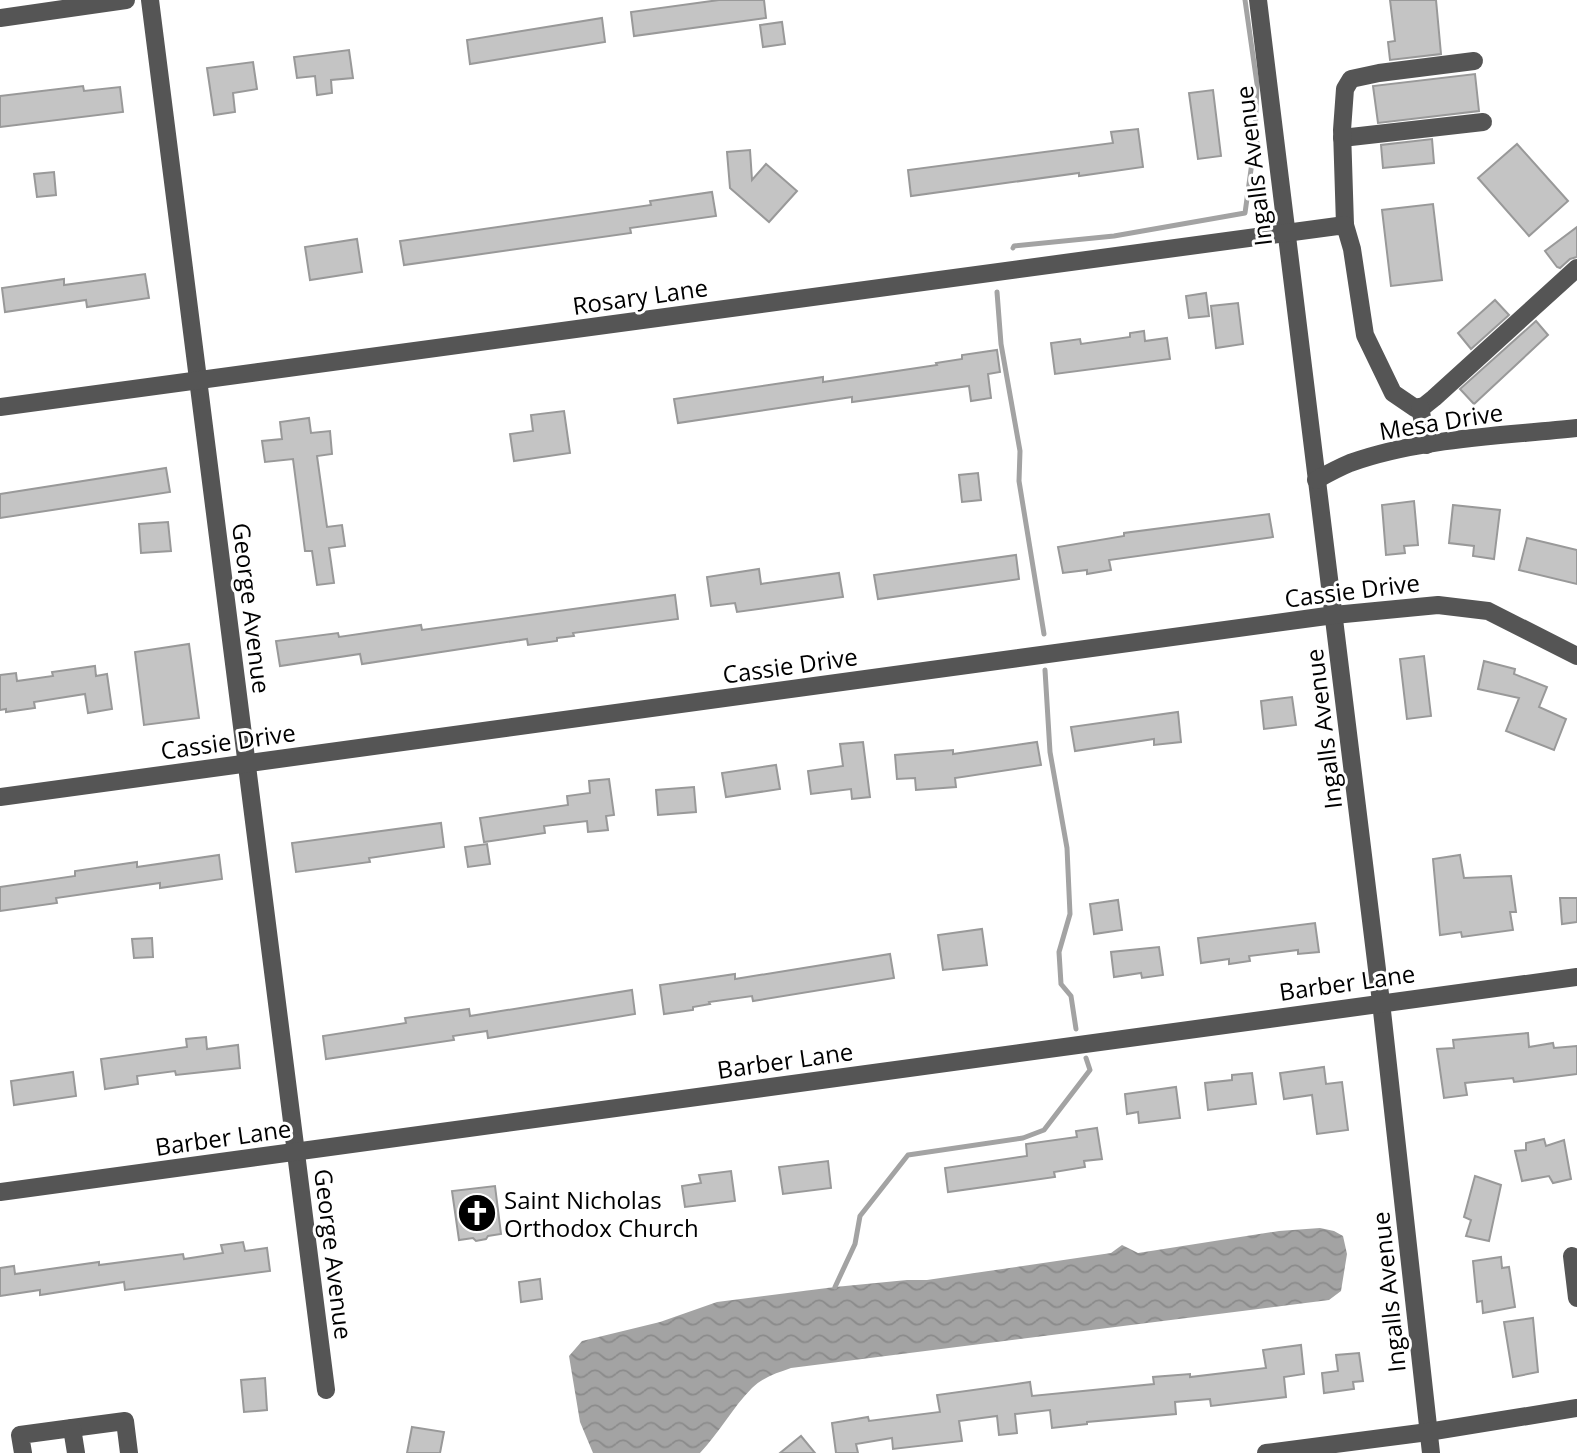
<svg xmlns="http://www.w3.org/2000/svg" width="1577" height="1453" font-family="'Open Sans',sans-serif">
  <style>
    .water { fill: url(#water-waves) }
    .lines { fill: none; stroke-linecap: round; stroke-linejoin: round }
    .stream { stroke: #a3a3a3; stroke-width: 5 }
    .building { fill: #c4c4c4; stroke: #999; stroke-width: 2 }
    .minor { stroke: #555; stroke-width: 18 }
    .labels { text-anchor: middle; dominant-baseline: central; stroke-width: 6; stroke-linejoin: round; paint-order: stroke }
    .street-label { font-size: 24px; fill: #000; stroke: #fff }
    .poi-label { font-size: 24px; fill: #000; stroke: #fff; text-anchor: start }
  </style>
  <defs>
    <pattern id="water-waves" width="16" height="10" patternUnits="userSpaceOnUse" patternTransform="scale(1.75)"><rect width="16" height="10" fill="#a3a3a3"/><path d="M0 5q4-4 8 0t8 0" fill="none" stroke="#8b8b8b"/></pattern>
  </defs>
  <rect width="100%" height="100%" fill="#fff"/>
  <!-- water -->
  <path class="water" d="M 1320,1228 L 1334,1231 L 1343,1236 L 1347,1254 L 1341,1291 L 1329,1300 L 791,1368 C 777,1373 763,1377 752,1388 C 733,1407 719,1433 700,1453 L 593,1453 L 580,1422 L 569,1356 L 582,1341 L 660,1322 L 717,1302 L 835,1287 L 907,1280 L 927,1280 L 1111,1253 L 1122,1245 L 1138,1253 L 1279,1231 Z"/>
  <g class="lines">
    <!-- stream -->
    <g class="stream">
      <polyline points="1013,248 1014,246 1114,236 1245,213 1253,155 1258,146 1255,136 1257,84 1245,0"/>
      <polyline points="997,292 1001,344 1020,451 1019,481 1044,634"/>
      <polyline points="1045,670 1050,752 1067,848 1070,914 1059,952 1061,984 1071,996 1076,1029"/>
      <polyline points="835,1287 855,1244 860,1216 908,1155 1023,1138 1044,1130 1090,1070 1086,1058"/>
    </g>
  </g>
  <!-- building -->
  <g class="building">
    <polygon points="719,0 764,0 766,18 634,36 631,12"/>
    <polygon points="1390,0 1436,0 1441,54 1390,60 1388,42 1395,41"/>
    <polygon points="602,18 605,42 470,64 467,40"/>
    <polygon points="782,22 785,44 763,47 760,25"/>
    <polygon points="349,50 353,78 331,80 332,93 317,95 315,76 297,78 294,57"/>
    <polygon points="253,62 257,89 233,93 235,112 214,115 207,68"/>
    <polygon points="1475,74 1479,111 1378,123 1373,86"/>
    <polygon points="83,86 84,91 120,87 123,112 0,127 0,96"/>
    <polygon points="1213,90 1221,156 1198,159 1189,93"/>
    <polygon points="1138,129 1143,167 1079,176 1079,173 911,196 908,170 1113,143 1111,132"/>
    <polygon points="1432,139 1434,163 1383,168 1381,145"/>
    <polygon points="1517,144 1568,201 1529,236 1478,178"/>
    <polygon points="750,150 752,180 766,164 797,191 769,222 730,188 727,152"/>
    <polygon points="54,172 56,195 37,197 34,174"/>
    <polygon points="712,192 716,216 630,228 631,233 404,265 400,241 651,205 650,201"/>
    <polygon points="1433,204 1442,280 1391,286 1382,210"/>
    <polygon points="1577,227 1577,257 1570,259 1560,268 1557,267 1545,251"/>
    <polygon points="357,239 362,272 310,280 305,247"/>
    <polygon points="145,274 149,298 87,307 86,300 5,312 2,288 64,279 64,285"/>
    <polygon points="1206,293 1209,316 1189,318 1186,296"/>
    <polygon points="1495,300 1509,315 1471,349 1458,333"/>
    <polygon points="1238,303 1243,344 1216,348 1211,306"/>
    <polygon points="1536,321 1548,335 1474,404 1460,389"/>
    <polygon points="1144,331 1145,341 1167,338 1170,359 1055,374 1051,343 1080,339 1081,344 1130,337 1130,333"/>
    <polygon points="997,350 1000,372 988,374 991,398 971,401 969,386 852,402 852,397 678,423 674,399 823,377 823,382 937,365 936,363 962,359 962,355"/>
    <polygon points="564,411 570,453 514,461 510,434 533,431 531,415"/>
    <polygon points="309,418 311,433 330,431 332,454 317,456 327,527 342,525 345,546 329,548 334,583 317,585 312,551 305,551 293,459 265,462 262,441 282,439 280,422"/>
    <polygon points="166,468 170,492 0,518 0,494"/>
    <polygon points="978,473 981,500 962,502 959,475"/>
    <polygon points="1414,501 1418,545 1404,546 1405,553 1386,555 1382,505"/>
    <polygon points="1453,505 1500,510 1494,559 1473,556 1474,546 1449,543"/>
    <polygon points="1269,514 1273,537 1109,560 1111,570 1087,574 1087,570 1063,573 1058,547 1124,536 1124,533"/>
    <polygon points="168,522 171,551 141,553 139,524"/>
    <polygon points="1527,538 1577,550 1577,584 1519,570"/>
    <polygon points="1016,555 1019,579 878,599 874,575"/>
    <polygon points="759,569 761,584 839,573 843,597 737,612 735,603 711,606 707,577"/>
    <polygon points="675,595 678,619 573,633 574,636 557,638 557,641 528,645 527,639 362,664 360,654 280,666 276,641 338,633 339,637 421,625 422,630"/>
    <polygon points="189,644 199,718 144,725 135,652"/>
    <polygon points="1424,656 1431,716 1407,719 1400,659"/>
    <polygon points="1484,661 1515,669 1514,674 1547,687 1539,707 1566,719 1554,750 1506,731 1519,698 1478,689"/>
    <polygon points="95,666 96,676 107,674 112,709 88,713 85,694 34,702 35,708 6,712 6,709 0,710 0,675 16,673 17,681 53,676 52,672"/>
    <polygon points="1292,697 1296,725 1264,729 1261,701"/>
    <polygon points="1178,712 1181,742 1154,745 1154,739 1075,751 1071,727"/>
    <polygon points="863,742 870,797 852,799 851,789 811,794 808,771 843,766 840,744"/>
    <polygon points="1037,742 1041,765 955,778 956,787 916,790 915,778 897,779 895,755 953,750 953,754"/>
    <polygon points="776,765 780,789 726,797 722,773"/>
    <polygon points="609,779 614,815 606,816 608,830 588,832 587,821 544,826 545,833 484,842 480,818 568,805 567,796 590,793 589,781"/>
    <polygon points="694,787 696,812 658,815 656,790"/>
    <polygon points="441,823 444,847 369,858 370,862 296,872 292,843"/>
    <polygon points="487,844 490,864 468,867 465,847"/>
    <polygon points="219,855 222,879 160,888 160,883 56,898 57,903 0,911 0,887 75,876 75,871 137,862 137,867"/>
    <polygon points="1460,855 1464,878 1511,876 1516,912 1510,912 1513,930 1462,937 1461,932 1440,935 1433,859"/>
    <polygon points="1560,898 1577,898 1577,922 1562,924"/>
    <polygon points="1118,900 1122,930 1094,934 1090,904"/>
    <polygon points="1315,923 1319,952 1298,954 1298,950 1249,956 1250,961 1229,964 1229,959 1201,963 1198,938"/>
    <polygon points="982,929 987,965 943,970 938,935"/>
    <polygon points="152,938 153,957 134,958 132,939"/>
    <polygon points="1159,947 1163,975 1142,978 1141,973 1114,977 1111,952"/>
    <polygon points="890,954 894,978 753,1001 752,996 709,1002 710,1004 693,1007 693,1010 664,1014 660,985 735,974 735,979"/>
    <polygon points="632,990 635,1014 488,1038 487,1031 453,1036 454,1040 326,1059 323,1036 406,1023 405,1018 469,1009 470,1016"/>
    <polygon points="1528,1033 1529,1047 1553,1043 1554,1048 1577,1046 1577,1074 1514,1082 1513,1078 1465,1083 1467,1095 1444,1098 1437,1049 1454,1048 1453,1040"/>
    <polygon points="206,1037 207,1049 238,1045 240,1068 176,1075 175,1071 137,1076 138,1084 105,1089 101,1059 187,1047 186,1039"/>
    <polygon points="1324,1067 1326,1084 1342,1082 1348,1130 1317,1134 1312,1095 1284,1099 1280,1073"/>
    <polygon points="73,1072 76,1096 14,1105 11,1081"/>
    <polygon points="1252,1073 1256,1104 1208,1110 1205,1083 1232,1080 1232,1075"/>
    <polygon points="1176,1087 1180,1118 1139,1123 1138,1112 1127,1114 1125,1094"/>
    <polygon points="1097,1128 1102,1159 1084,1161 1085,1167 1054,1172 1055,1177 948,1192 945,1168 1027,1156 1026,1144 1077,1137 1076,1131"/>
    <polygon points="1544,1139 1546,1146 1564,1140 1571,1179 1553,1183 1549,1176 1522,1181 1515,1151 1526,1150 1526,1143"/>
    <polygon points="828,1161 831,1188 783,1194 779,1167"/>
    <polygon points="731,1171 735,1201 685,1207 682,1186 701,1183 699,1175"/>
    <polygon points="1475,1176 1501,1185 1489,1241 1466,1236 1471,1220 1464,1217"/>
    <polygon points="495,1186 501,1234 488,1236 486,1239 476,1241 473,1238 459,1240 452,1191"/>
    <polygon points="243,1242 245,1251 267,1248 270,1271 125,1290 124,1282 40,1295 40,1290 0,1296 0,1268 14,1266 15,1274 99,1262 99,1265 183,1254 184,1259 223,1253 221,1245"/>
    <polygon points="1501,1257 1502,1268 1509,1267 1515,1307 1483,1313 1482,1301 1477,1302 1473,1261"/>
    <polygon points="540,1279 542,1299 521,1302 519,1282"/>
    <polygon points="1533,1318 1538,1372 1513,1377 1504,1322"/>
    <polygon points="1301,1345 1304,1374 1284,1377 1286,1397 1211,1406 1210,1399 1175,1402 1176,1414 1087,1422 1087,1424 1052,1428 1050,1410 1015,1414 1017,1433 999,1435 997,1416 959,1421 962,1441 893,1449 892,1438 856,1444 858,1453 836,1453 832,1423 868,1417 869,1421 940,1412 937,1395 1030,1382 1032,1396 1154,1384 1153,1377 1190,1374 1190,1377 1266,1368 1263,1350"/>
    <polygon points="1359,1353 1363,1381 1353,1382 1354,1389 1324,1393 1322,1373 1338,1371 1336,1355"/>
    <polygon points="265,1378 267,1410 244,1412 241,1380"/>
    <polygon points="412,1427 444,1432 440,1453 407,1453"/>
    <polygon points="801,1436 815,1453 780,1453"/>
  </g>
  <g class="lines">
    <!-- minor -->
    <g class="minor">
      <polyline points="150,0 326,1390"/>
      <polyline points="1258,0 1381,1002 1431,1453"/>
      <polyline points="0,18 126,0"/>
      <polyline points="1342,138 1483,122"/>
      <polyline points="1345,225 1342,130 1345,89 1351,79 1379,73 1474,61"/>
      <polyline points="0,407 1345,225 1352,249 1365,335 1393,393 1415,408 1424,406 1434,398 1577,268"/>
      <polyline points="1420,407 1427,445"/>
      <path d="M 1316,480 C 1327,474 1338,468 1350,463 C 1419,438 1504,436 1577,428"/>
      <polyline points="0,797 1334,615 1438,605 1488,611 1577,656"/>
      <polyline points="0,1192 1577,977"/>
      <polyline points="1572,1256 1577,1298"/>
      <polyline points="72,1428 125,1421 129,1453"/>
      <polyline points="23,1453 20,1435 72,1428 76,1453"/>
      <polyline points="1266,1453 1428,1432 1577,1408"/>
    </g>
  </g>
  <!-- icons -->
  <defs>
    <g id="church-disc" transform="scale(2.0125)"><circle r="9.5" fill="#000" stroke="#fff"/><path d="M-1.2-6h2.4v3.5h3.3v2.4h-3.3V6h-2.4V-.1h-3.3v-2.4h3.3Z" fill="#fff"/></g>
  </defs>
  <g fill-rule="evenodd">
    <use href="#church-disc" x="477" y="1213"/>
  </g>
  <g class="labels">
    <!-- street labels -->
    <g class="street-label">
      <text transform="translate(1253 166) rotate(-97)">Ingalls Avenue</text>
      <text transform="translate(640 296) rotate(-8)">Rosary Lane</text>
      <text transform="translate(1441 421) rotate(-9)">Mesa Drive</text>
      <text transform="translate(1352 590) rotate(-7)">Cassie Drive</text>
      <text transform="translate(252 608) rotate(83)">George Avenue</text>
      <text transform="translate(790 665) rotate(-8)">Cassie Drive</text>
      <text transform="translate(1323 729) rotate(-97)">Ingalls Avenue</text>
      <text transform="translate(228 741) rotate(-8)">Cassie Drive</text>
      <text transform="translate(1347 982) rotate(-8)">Barber Lane</text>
      <text transform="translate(785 1060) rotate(-8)">Barber Lane</text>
      <text transform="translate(223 1137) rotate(-8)">Barber Lane</text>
      <text transform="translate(334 1254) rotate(83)">George Avenue</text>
      <text transform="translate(1388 1292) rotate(-96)">Ingalls Avenue</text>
    </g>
    <!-- poi labels -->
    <g class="poi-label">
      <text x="504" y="1199">Saint Nicholas<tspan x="504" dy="28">Orthodox Church</tspan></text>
    </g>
  </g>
</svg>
